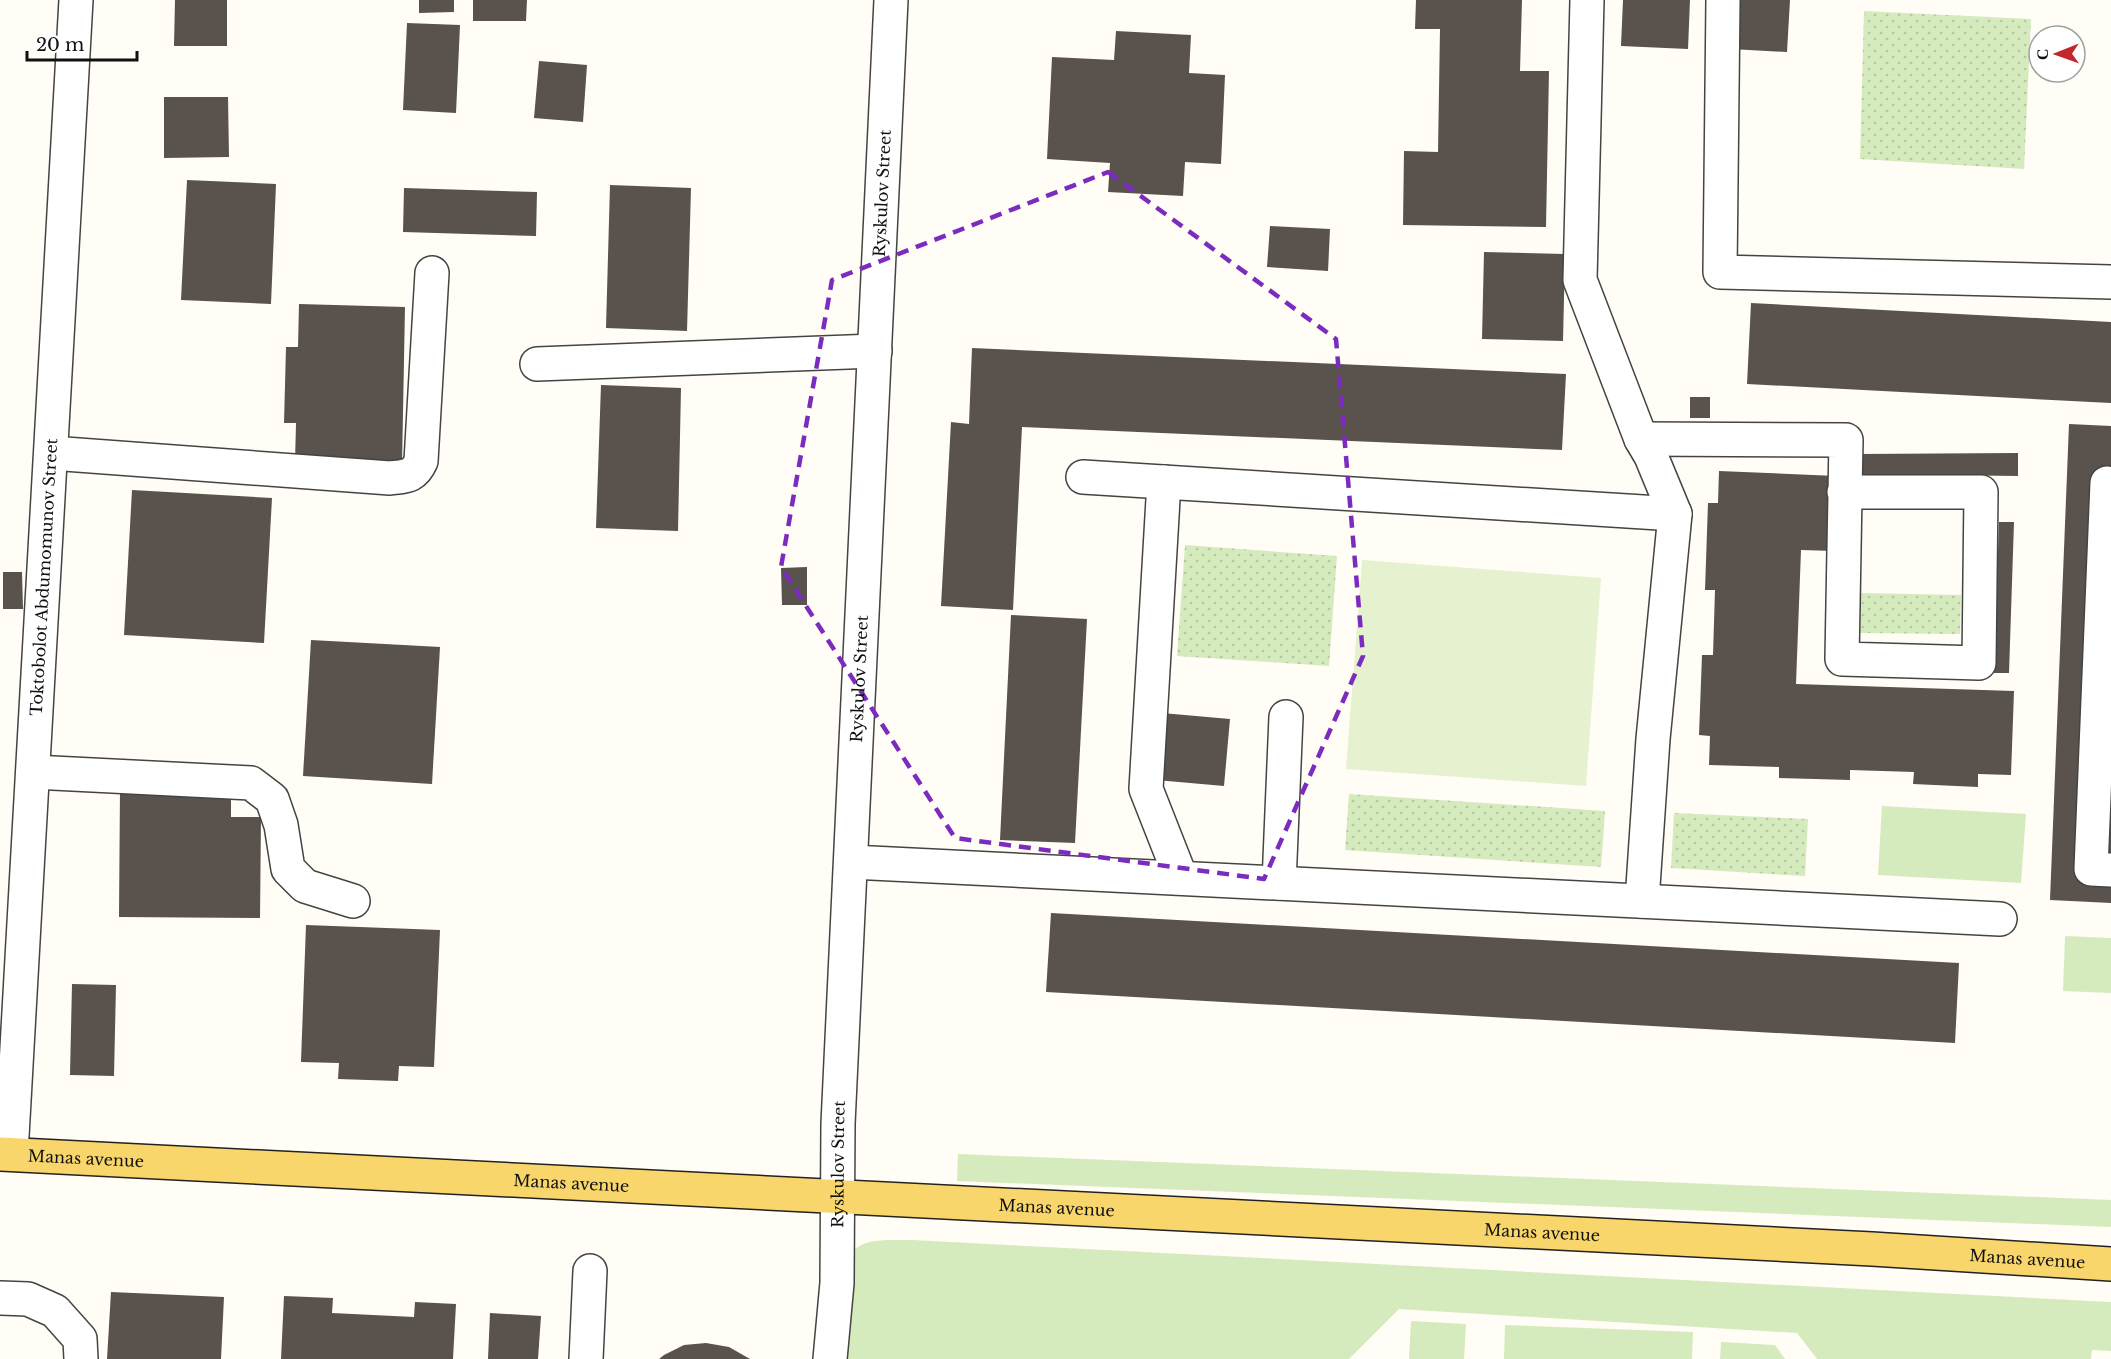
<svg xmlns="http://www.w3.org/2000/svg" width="2111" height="1359" font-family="'Libre Baskerville',serif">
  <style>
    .grass { fill: #d5ebbd }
    .park { fill: url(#park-dots) }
    .pitch { fill: #e6f2cf }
    .building { fill: #5a524d }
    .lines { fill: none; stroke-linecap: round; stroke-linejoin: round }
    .minor-casing { stroke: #444; stroke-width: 36 }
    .major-casing { stroke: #222; stroke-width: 36 }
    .minor { stroke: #fff; stroke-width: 33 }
    .major { stroke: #f9d66b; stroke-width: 33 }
    .marked { fill: none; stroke: #7b2cbf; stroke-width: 4.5; stroke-dasharray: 12 8; stroke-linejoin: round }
    .labels { text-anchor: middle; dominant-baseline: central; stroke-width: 6; stroke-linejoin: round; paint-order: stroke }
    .street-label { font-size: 16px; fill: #111; stroke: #fff }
  </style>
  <defs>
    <pattern id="park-dots" width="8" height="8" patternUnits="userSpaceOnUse" patternTransform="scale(1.5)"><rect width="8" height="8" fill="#d5ebbd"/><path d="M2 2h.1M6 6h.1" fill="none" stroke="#b6c8a1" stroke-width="1.8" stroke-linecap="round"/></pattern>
  </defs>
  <rect width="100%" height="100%" fill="#fffdf5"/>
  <!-- grass -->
  <g class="grass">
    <polygon points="1882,806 2026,814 2021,883 1878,875"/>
    <polygon points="2065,936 2111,938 2111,993 2063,991"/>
    <polygon points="958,1154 2111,1200 2111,1227 957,1181"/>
    <path d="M 912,1240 L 2111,1302 L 2111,1351 L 2092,1350 L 2091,1359 L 1817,1359 L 1797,1333 L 1399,1309 L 1349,1359 L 843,1359 L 850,1254 C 865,1236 891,1241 912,1240 Z"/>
    <polygon points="1411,1321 1466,1324 1464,1359 1409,1359"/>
    <polygon points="1505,1325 1693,1332 1692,1359 1504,1359"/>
    <polygon points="1721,1342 1775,1345 1785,1359 1720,1359"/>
  </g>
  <!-- park -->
  <g class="park">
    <polygon points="1864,11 2031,19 2024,169 1860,159"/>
    <polygon points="1185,545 1337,556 1329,666 1177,656"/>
    <polygon points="1860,593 1961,595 1960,634 1859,633"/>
    <polygon points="1349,794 1605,811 1601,867 1345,850"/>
    <polygon points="1674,813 1808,819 1805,876 1671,868"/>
  </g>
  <!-- pitch -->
  <polygon class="pitch" points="1362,560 1601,578 1586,786 1346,769"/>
  <!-- building -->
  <g class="building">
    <polygon points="175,0 227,0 227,46 174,46"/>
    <polygon points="419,0 454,0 454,12 419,13"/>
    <polygon points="473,0 527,0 526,21 473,21"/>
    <polygon points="1416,0 1522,0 1520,71 1549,71 1546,227 1403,225 1404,151 1438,152 1440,29 1415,29"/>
    <polygon points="1623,0 1690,0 1688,49 1621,46"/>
    <polygon points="1734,0 1790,0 1787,52 1731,49"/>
    <polygon points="407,23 460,25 456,113 403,110"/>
    <polygon points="1116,31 1191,35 1189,73 1225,75 1221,164 1185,162 1183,196 1108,192 1110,163 1047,159 1052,57 1114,60"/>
    <polygon points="539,61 587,65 583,122 534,118"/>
    <polygon points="164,97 228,97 229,157 164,158"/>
    <polygon points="187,180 276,184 271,304 181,300"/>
    <polygon points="610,185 691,188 687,331 606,328"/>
    <polygon points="404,188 537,192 536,236 403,232"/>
    <polygon points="1270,226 1330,229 1328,271 1267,267"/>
    <polygon points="1484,252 1565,254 1563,341 1482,339"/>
    <polygon points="1751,303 2111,322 2111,403 1747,384"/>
    <polygon points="299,304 405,307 402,465 295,463 296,423 284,423 286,347 298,347"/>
    <polygon points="972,348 1566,374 1562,450 1022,427 1013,610 941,606 951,422 969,424"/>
    <polygon points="601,385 681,388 678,531 596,528"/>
    <rect x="1690" y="397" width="20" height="21"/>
    <polygon points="2069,424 2111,426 2111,903 2050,900"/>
    <polygon points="2018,453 2018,476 1860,474 1859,454"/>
    <polygon points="1719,471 1836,476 1834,551 1801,550 1796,684 2014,691 2011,775 1978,774 1978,787 1913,784 1914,772 1850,770 1850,780 1779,778 1779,767 1709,765 1710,736 1699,735 1702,655 1713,655 1715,590 1705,590 1708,503 1718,503"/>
    <polygon points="132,490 272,498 264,643 124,635"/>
    <polygon points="1999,522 2014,522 2009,673 1994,673"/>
    <polygon points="807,567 807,605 782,605 781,568"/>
    <polygon points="3,572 22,572 23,609 3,609"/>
    <polygon points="1011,615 1087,619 1075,843 1000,840"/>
    <polygon points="311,640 440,647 432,784 303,776"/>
    <polygon points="1162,713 1230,719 1224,786 1156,780"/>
    <polygon points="120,789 231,789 231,817 261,817 260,918 119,917"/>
    <polygon points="1051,913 1959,963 1955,1043 1046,992"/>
    <polygon points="306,925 440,930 434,1067 399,1066 398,1081 338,1079 339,1063 301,1062"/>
    <polygon points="72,984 116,985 114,1076 70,1075"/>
    <polygon points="111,1292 224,1297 221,1359 107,1359"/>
    <polygon points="284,1296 333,1298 332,1313 414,1317 415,1302 456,1304 453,1359 281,1359"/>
    <polygon points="490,1313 541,1316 538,1359 488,1359"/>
    <polygon points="706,1343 729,1347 750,1359 659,1359 664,1355 684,1345"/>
  </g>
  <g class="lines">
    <!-- minor casing -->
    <g class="minor-casing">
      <g id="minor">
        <polyline points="1587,0 1580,280 1641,439 1651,456 1675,514 1653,739 1642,901"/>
        <polyline points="1723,0 1720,272 2111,282"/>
        <polyline points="537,364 875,351"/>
        <polyline points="1641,439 1846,440 1842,659 1979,663 1981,492 1844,492"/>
        <path d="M 51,453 L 390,478 C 406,476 414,477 421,461 L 432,273"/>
        <polyline points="1083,477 1675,514"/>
        <polyline points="1164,482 1146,789 1181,878"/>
        <polyline points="2107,483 2091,869 2111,870"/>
        <polyline points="33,772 251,783 272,799 281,825 288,869 305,886 353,901"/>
        <polyline points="851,862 2000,919"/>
        <polyline points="1279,883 1286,717"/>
        <path id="s1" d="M 11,1154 L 76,0"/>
        <polyline points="0,1298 28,1299 55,1311 80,1339 81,1359"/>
        <polyline points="586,1359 590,1271"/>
        <path id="s2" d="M 830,1359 L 837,1283 L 838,1124 L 891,0"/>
      </g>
    </g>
    <!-- major casing -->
    <g class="major-casing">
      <g id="major">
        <path id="s3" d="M 0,1154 L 1872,1249 L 2111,1264"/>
      </g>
    </g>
    <!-- minor -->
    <use href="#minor" class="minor"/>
    <!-- major -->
    <use href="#major" class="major"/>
  </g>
  <!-- marked area -->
  <path class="marked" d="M 1108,172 L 1336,339 L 1363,656 L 1264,879 L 955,838 L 781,567 L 832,280 Z"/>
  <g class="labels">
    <!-- street labels -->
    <g class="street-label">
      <text stroke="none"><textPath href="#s2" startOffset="1167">Ryskulov Street</textPath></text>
      <text stroke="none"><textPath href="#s1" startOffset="578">Toktobolot Abdumomunov Street</textPath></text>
      <text stroke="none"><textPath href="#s2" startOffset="681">Ryskulov Street</textPath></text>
      <text stroke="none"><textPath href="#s3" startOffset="86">Manas avenue</textPath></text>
      <text stroke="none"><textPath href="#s2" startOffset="195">Ryskulov Street</textPath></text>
      <text stroke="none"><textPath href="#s3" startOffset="572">Manas avenue</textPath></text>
      <text stroke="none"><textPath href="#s3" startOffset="1058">Manas avenue</textPath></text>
      <text stroke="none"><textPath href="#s3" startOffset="1544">Manas avenue</textPath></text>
      <text stroke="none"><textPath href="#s3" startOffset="2030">Manas avenue</textPath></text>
    </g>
  </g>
  <!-- north arrow -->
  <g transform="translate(2057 54) rotate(269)"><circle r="28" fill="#ffffff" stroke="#a0a0a0" stroke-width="1.5"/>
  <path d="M0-4.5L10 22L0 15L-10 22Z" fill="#c4262e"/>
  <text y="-9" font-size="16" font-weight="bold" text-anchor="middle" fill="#111111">С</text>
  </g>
  <!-- scale -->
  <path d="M27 51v9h110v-9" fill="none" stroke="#111111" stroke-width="3"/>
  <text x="36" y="51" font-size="18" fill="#111111" stroke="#ffffff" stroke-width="4.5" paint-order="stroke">20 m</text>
</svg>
